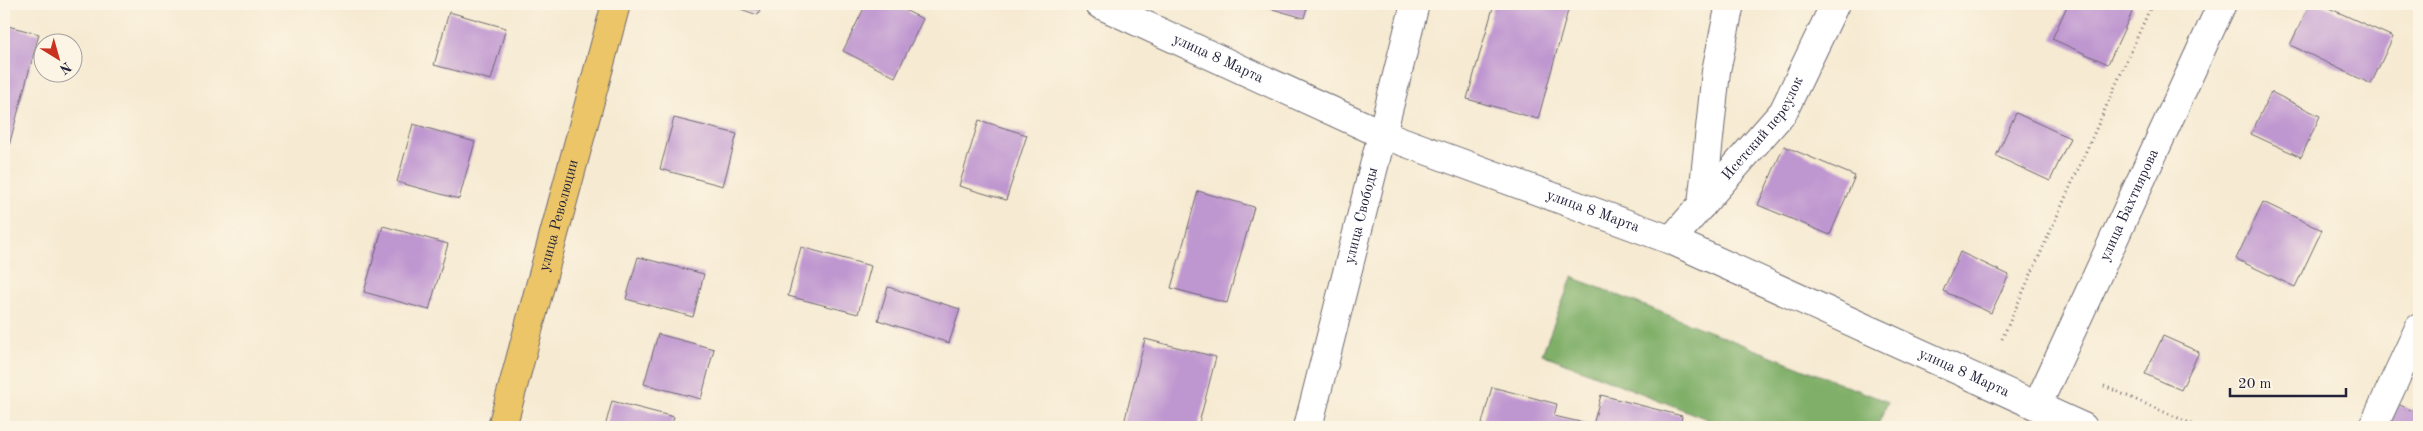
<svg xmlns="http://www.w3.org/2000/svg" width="2423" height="431" font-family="'Old Standard TT',serif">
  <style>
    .forest { fill: #7faf68; stroke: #506852 }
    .building { fill: #bf97d0 }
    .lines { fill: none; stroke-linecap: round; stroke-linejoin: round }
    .minor-casing { stroke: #6c6870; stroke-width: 30 }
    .major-casing { stroke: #6c6870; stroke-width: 30 }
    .path { stroke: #6c6870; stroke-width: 3; stroke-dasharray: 1 4; stroke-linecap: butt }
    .minor { stroke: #fff; stroke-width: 28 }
    .major { stroke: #ecc569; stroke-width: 28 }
    .labels { text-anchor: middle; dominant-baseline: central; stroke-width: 4.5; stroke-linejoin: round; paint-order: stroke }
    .street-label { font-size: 15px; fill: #22223b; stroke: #fcf5e5 }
  </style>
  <rect width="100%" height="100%" fill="#fcf5e5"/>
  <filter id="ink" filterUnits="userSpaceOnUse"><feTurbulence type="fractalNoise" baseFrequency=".02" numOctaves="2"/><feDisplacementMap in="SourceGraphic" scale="10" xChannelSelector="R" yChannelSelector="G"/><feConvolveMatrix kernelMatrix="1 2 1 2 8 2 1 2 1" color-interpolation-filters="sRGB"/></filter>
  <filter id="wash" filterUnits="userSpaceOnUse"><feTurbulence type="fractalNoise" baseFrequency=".0096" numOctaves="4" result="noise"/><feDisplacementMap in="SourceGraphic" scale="20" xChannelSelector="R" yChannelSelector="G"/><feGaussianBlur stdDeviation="1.12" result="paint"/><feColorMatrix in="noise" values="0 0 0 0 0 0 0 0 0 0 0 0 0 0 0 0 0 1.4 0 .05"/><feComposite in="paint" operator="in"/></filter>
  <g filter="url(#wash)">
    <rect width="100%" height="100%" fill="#f6ead2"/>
    <!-- forest -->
    <polygon class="forest" points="1572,277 1888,402 1877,427 1727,427 1542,354"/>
    <g id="blocks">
      <!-- building -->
      <g class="building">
        <polygon points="726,4 762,4 758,15"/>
        <polygon points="866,4 892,4 923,19 895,77 843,51"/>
        <polygon points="1255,4 1308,4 1304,18"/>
        <polygon points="1494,4 1557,4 1569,7 1538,119 1467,99"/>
        <polygon points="2068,4 2125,4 2134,8 2108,64 2052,39"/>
        <polygon points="2310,4 2320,4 2393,37 2371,84 2290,45"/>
        <polygon points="449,12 506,28 491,80 434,65"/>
        <polygon points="4,25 39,34 4,164"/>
        <polygon points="2271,92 2320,116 2301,157 2251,134"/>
        <polygon points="2016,113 2070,138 2050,181 1996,156"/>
        <polygon points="674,118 737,134 723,186 660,169"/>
        <polygon points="979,120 1027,135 1006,200 959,186"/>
        <polygon points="413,124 475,142 459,199 397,182"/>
        <polygon points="1784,146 1855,176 1830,235 1758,205"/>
        <polygon points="1198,191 1254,207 1227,303 1171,288"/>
        <polygon points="2263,202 2322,230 2295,287 2236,259"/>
        <polygon points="383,226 448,244 429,310 364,292"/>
        <polygon points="801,247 871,266 858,314 788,296"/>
        <polygon points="1960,252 2009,275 1991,313 1943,291"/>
        <polygon points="638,257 704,274 693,317 626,299"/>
        <polygon points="888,287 960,309 949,343 878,320"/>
        <polygon points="658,334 714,349 701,399 644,384"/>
        <polygon points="2163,336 2199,352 2181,390 2145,374"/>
        <polygon points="1145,339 1216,357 1198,427 1123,427"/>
        <polygon points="1492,387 1557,404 1554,416 1593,425 1601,395 1682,416 1680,427 1481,427"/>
        <polygon points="612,401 674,417 671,427 605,427"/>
        <polygon points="2398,404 2419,414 2419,427 2386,427"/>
      </g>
    </g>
  </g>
  <g filter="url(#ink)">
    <use href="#blocks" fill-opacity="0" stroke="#6c6870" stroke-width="1"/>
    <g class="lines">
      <!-- minor casing -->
      <g class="minor-casing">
        <g id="minor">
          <path id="s1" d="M 1099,4 L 1382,134 L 1671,240 L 2083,427"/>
          <polyline points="1702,205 1716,71 1730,4"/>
          <path id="s2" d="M 1671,240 L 1783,112 L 1835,4"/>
          <path id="s3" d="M 2037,406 L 2222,4"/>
          <path id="s4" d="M 1308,427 L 1415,4"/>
          <polyline points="2373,427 2419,328"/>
        </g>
      </g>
      <!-- major casing -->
      <g class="major-casing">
        <g id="major">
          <path id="s5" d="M 502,427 L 616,4"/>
        </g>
      </g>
      <!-- path -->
      <g class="path">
        <polyline points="2002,339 2152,4"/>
        <polyline points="2104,386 2199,427"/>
      </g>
      <!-- minor -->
      <use href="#minor" class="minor"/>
      <!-- major -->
      <use href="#major" class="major"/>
    </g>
  </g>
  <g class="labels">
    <!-- street labels -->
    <g class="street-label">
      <text stroke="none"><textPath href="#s1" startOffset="131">улица 8 Марта</textPath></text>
      <text stroke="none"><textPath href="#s2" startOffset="145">Исетский переулок</textPath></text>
      <text stroke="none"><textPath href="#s3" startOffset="221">улица Бахтиярова</textPath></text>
      <text stroke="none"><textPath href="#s1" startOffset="536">улица 8 Марта</textPath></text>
      <text stroke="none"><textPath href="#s5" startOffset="219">улица Революции</textPath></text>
      <text stroke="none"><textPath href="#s4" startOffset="218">улица Свободы</textPath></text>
      <text stroke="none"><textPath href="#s1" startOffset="941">улица 8 Марта</textPath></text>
    </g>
  </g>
  <!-- margin -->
  <rect width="2423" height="431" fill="none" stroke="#fcf5e5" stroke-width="20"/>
  <!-- north arrow -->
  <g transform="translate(58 58) rotate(143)"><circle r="24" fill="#fcf5e5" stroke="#a5a1a1"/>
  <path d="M0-4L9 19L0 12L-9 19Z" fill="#c8321e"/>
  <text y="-8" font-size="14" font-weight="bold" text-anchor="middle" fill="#22223b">N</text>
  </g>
  <!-- scale -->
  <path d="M2230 388v8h116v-8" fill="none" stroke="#22223b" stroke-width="2.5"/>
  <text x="2238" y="388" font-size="15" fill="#22223b" stroke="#fcf5e5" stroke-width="4" paint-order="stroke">20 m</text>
</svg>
